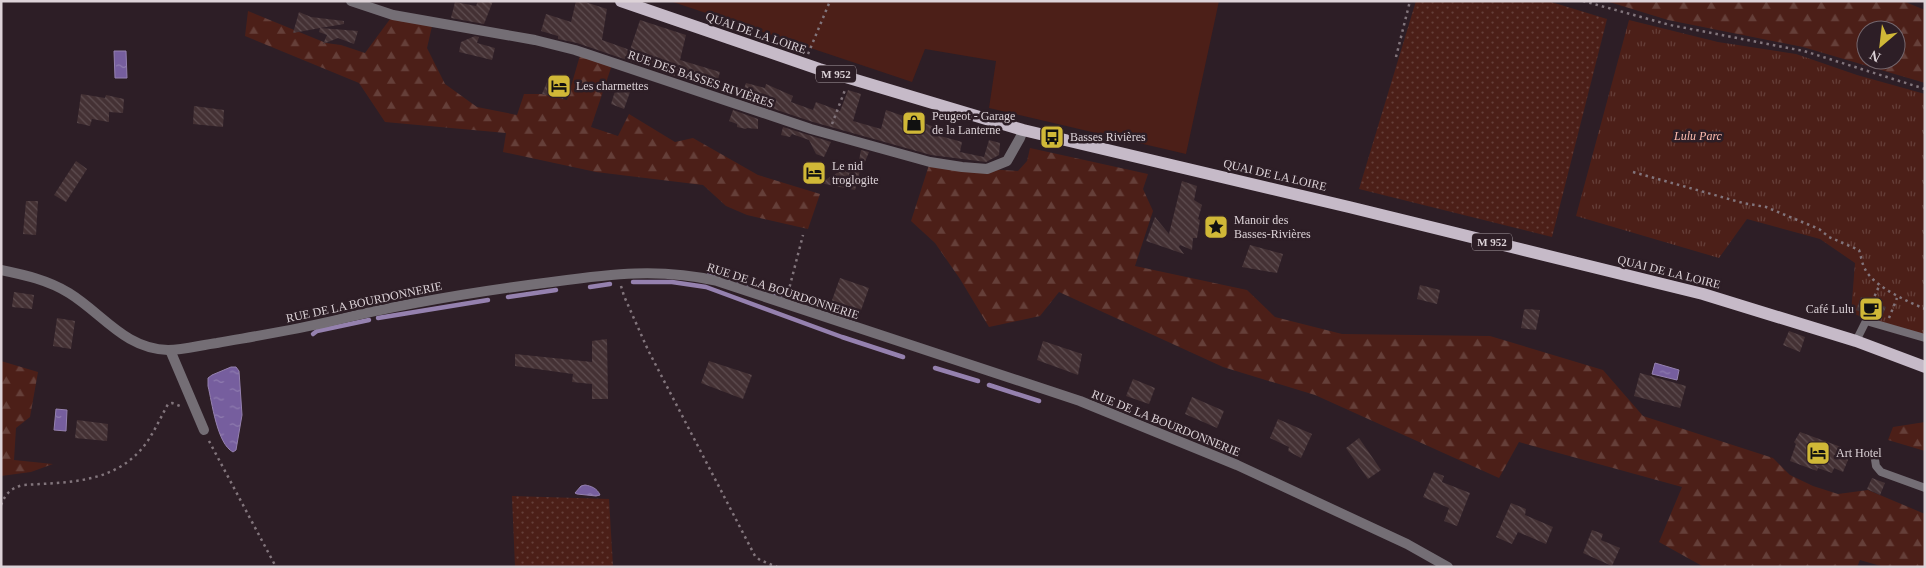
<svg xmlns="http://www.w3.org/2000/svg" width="1926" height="568" font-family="Georgia,serif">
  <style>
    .grass { fill: url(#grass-dots) }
    .forest { fill: url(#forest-firs); fill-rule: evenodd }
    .park { fill: url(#park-tufts) }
    .garden { fill: #4c1f18 }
    .water { fill: url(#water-ripples); stroke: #9581af }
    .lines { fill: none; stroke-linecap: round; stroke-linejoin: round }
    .stream { stroke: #9581af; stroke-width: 4.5 }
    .building { fill: url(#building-back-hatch) }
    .path { stroke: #82757c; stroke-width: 2.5; stroke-dasharray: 2.5 4; stroke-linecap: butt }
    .lane { stroke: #746e75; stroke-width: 8 }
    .street { stroke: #746e75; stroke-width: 10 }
    .primary { stroke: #c6bac8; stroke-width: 12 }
    .labels { text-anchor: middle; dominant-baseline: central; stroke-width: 5; stroke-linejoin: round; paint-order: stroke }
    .shield { fill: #2d1e26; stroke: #a89da3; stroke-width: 1 }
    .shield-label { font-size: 11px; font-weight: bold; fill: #ddd3d8 }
    .street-label { font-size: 12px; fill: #ddd3d8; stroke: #2d1e26 }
    .poi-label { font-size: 12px; fill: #ddd3d8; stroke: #2d1e26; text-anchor: start }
    .park-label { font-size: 12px; font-style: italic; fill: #fdbcaf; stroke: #2d1e26 }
  </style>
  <defs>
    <pattern id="grass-dots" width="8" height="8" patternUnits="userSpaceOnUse" patternTransform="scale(1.25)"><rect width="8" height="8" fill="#4c1f18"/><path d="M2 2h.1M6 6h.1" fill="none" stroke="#653f39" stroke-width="1.8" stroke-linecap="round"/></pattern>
    <pattern id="forest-firs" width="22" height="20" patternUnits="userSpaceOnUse" patternTransform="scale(1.25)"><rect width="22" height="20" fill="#4c1f18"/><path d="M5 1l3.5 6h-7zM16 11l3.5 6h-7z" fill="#653f39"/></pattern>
    <pattern id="park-tufts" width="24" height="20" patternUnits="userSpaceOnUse" patternTransform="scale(1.25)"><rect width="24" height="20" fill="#4c1f18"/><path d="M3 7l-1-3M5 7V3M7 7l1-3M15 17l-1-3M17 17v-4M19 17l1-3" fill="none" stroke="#653f39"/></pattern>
    <pattern id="water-ripples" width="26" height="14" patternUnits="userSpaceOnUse" patternTransform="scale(1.25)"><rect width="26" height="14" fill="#765e9e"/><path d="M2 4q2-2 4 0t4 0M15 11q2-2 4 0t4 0" fill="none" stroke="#8f7caf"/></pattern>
    <pattern id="building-back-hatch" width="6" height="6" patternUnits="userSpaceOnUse" patternTransform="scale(1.25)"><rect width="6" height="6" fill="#443134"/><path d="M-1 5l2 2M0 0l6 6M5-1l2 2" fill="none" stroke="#5f4e51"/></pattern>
  </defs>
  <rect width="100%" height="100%" fill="#2d1e26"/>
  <!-- grass -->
  <g class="grass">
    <polygon points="1416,1 1548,1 1607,19 1552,237 1359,189"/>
    <polygon points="512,496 609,499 613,567 515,567"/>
  </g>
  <!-- forest -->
  <g class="forest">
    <path d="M 1606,1 L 1903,1 L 1925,10 L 1925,83 L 1803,47 L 1668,20 ZM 1866,30 L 1896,30 L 1896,60 L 1866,60 Z"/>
    <polygon points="248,11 326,43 341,45 365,53 393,15 433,22 427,48 445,84 477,107 517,115 524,94 542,94 567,100 581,52 613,62 591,127 618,136 629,114 675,142 693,138 758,175 820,194 808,229 747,215 726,206 703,185 596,172 503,152 506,133 385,122 359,83 245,36"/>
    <polygon points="1030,148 1148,174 1143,189 1153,211 1135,266 1247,290 1275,317 1342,334 1490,336 1603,370 1643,416 1773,458 1790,475 1813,486 1838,494 1868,490 1925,514 1925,567 1884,567 1860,560 1857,567 1704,567 1659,542 1682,487 1519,442 1499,478 1315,395 1223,367 1059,292 1040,316 989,327 960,279 935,243 911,221 930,162 987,169 1018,171 1027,161"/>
    <polygon points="1,361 38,372 30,417 16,428 14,460 53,464 31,472 1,476"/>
    <polygon points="1925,422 1925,451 1888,440 1893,427"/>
  </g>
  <!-- park -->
  <polygon class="park" points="1629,20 1718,42 1796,54 1857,75 1925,94 1925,335 1882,324 1851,313 1855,263 1820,239 1747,219 1719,258 1576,216"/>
  <!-- garden -->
  <polygon class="garden" points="670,1 1219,1 1186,154 989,108 996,61 925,49 912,82"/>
  <!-- water -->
  <g class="water">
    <polygon points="114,51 126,51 127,78 115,78"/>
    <polygon points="1655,363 1679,370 1677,380 1652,374"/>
    <path d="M 231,367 L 236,367 L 239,371 L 242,415 L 236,450 L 233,452 C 217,444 212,402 208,386 L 208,378 L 212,375 Z"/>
    <polygon points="56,409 67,410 66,431 54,430"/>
    <path d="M 585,485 C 591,486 597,488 600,495 L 596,496 L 577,494 L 575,493 L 581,486 Z"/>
  </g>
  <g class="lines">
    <!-- stream -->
    <g class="stream">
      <polyline points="709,272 780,296"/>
      <polyline points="633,282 672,282 706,287 842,337 903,357"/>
      <polyline points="590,287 610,284"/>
      <polyline points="508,297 556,290"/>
      <polyline points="378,318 488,300"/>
      <polyline points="313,334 317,331 369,320"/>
      <polyline points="935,368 978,381"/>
      <polyline points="989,385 1039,401"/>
    </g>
  </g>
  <!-- building -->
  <g class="building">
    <polygon points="478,1 493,1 484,24 451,18 455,2 476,6"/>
    <polygon points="576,1 582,1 607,9 602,40 630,50 640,20 686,35 680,60 720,72 715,90 577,43 558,39 558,36 541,31 546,14 571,22"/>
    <polygon points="299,12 311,17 344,21 344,24 320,28 358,31 354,44 338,38 323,44 327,35 319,32 320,28 293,33"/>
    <polygon points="475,36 479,37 477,43 495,48 492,60 459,52 461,42"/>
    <polygon points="550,75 559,78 559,82 568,84 563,99 542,94"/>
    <polygon points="746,83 765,88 766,84 793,96 791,102 813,110 816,102 840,111 848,90 861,94 853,121 881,129 886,110 935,127 933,134 962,142 960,152 984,157 989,140 1000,143 999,155 986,162 931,155 813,122 741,98"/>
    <polygon points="616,88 630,92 624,109 611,104"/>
    <polygon points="81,94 105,98 106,95 124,99 123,113 109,112 109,122 92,119 90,126 77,123"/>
    <polygon points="194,106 224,110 223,127 193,124"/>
    <polygon points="733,110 758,119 758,129 747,128 746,129 737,127 737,124 729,121"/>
    <polygon points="783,127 831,142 824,157 816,154 809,140 792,134 790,137 781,135"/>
    <polygon points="861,150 869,152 864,164 862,163 855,190 820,183 859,160"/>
    <polygon points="76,161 87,169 66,202 54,195"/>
    <polygon points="1182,181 1197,186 1194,200 1202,205 1198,219 1200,220 1197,238 1193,238 1192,250 1180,245 1179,247 1184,254 1146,241 1155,217 1169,234"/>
    <polygon points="26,201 38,201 36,235 23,234"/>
    <polygon points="1250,245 1283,254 1277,273 1242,267"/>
    <polygon points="840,278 869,288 860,313 831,303"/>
    <polygon points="1420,285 1440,290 1437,304 1417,299"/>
    <polygon points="14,292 34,295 32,309 12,307"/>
    <polygon points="1861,297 1886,307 1881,319 1856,310"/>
    <polygon points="1526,309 1540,310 1536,330 1521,328 1524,310"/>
    <polygon points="57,318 75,321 71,349 53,346"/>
    <polygon points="1789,331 1805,337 1800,352 1783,345"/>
    <polygon points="607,339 608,399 592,399 592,384 572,382 573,374 515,366 515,354 592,362 592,341"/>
    <polygon points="1043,341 1082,354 1078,375 1037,360"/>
    <polygon points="709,361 752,375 743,399 701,383"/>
    <polygon points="1640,373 1686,386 1680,408 1634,396"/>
    <polygon points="1133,379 1155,388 1149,404 1126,396"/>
    <polygon points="1192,397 1224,411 1217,428 1185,414"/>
    <polygon points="1278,419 1312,434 1301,458 1288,451 1289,447 1270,438"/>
    <polygon points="77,420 108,424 107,441 75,438"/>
    <polygon points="1800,432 1841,447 1840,452 1850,455 1843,472 1834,468 1832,473 1818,468 1817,471 1790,461 1796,444 1794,442"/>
    <polygon points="1359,438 1381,470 1368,479 1346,448"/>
    <polygon points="1434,472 1444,476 1442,482 1470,493 1457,526 1444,521 1449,508 1423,497"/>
    <polygon points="1872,478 1885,483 1880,495 1867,489"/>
    <polygon points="1511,503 1526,509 1525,515 1553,527 1546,544 1518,532 1512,544 1496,537"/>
    <polygon points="1592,530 1603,534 1601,540 1620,548 1612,566 1583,553"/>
  </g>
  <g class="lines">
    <!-- path -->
    <g class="path">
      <polyline points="1583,1 1670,25 1804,51 1925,89"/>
      <polyline points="808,54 830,1"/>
      <polyline points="1396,57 1410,1"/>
      <polyline points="832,124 845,90"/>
      <path d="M 1633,172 L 1743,203 L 1766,207 L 1819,229 L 1829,237 L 1859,250 C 1861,256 1862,264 1865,269 C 1874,287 1907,301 1925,309"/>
      <polyline points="621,286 624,296 648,350 755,556 760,560 777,567"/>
      <polyline points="788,293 803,235"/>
      <polyline points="1872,302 1880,284"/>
      <polyline points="1889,318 1897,298"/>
      <polyline points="209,441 276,567"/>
      <path d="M 1,505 C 6,493 11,488 23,485 C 69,482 117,484 147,442 C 155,430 161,417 168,404 L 172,403 L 180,406"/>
    </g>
    <!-- lane -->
    <g class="lane">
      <polyline points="1856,341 1866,321 1925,338"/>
      <polyline points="1874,453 1876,466 1881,472 1925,488"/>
    </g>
    <!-- street -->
    <g class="street">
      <polyline points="351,1 393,15 535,40 575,50 811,129 930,162 962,167 987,169 1007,161 1020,138 1023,130"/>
      <path d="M 1,270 C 25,275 48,280 69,293 C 103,314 125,349 168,350 C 184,350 201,345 217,343 C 256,336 294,330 332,321 C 402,304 473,292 544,283 C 605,275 656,267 717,281 L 1080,401 L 1237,465 L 1407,544 L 1448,567"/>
      <polyline points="170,350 204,430"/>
    </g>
    <!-- primary -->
    <polyline class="primary" points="621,1 819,69 1023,130 1349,207 1703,294 1856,341 1925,367"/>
  </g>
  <!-- icons -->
  <defs>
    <g id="hotel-square" transform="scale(1.25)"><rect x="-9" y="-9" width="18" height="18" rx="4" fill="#d0b837" stroke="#2d1e26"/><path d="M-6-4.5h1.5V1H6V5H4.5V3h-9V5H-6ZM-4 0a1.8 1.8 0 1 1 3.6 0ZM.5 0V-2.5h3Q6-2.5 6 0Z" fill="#111"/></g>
    <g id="shop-square" transform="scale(1.25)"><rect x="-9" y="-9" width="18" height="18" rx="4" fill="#d0b837" stroke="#2d1e26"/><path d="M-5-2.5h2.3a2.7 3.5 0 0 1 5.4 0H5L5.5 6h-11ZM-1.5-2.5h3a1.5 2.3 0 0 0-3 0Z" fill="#111"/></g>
    <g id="bus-square" transform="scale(1.25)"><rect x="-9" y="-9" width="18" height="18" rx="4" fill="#d0b837" stroke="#2d1e26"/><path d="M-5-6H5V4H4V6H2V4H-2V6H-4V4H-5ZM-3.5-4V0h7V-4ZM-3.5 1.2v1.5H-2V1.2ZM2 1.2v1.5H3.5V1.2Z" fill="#111"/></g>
    <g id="sight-square" transform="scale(1.25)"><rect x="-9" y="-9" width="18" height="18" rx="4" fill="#d0b837" stroke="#2d1e26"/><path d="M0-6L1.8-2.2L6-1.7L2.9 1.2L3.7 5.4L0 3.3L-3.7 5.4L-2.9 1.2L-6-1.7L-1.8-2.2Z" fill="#111"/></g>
    <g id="cafe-square" transform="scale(1.25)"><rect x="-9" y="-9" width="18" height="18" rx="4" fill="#d0b837" stroke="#2d1e26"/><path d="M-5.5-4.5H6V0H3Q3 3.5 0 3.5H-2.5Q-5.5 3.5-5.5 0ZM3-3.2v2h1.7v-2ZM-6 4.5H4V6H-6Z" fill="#111"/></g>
  </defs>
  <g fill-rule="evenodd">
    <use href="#hotel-square" x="559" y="86"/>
    <use href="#shop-square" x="914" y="123"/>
    <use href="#bus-square" x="1052" y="137"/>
    <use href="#hotel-square" x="814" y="173"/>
    <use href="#sight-square" x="1216" y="227"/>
    <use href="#cafe-square" x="1871" y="309"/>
    <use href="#hotel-square" x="1818" y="453"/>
  </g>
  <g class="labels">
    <!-- shield labels -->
    <g class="shield">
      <rect x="816" y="65.5" width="40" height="17" rx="4"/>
      <rect x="1472" y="233.5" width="40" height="17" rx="4"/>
    </g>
    <g class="shield-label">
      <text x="836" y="74">M 952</text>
      <text x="1492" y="242">M 952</text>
    </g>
    <!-- street labels -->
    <g class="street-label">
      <text transform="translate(756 33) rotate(19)">QUAI DE LA LOIRE</text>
      <text transform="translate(701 79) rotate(19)">RUE DES BASSES RIVIÈRES</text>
      <text transform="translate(1275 175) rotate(13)">QUAI DE LA LOIRE</text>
      <text transform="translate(1669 272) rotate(14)">QUAI DE LA LOIRE</text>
      <text transform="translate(783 291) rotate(18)">RUE DE LA BOURDONNERIE</text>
      <text transform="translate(364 302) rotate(-12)">RUE DE LA BOURDONNERIE</text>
      <text transform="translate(1166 423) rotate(22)">RUE DE LA BOURDONNERIE</text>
    </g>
    <!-- poi labels -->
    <g class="poi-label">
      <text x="576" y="86">Les charmettes</text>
      <text x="932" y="116">Peugeot - Garage<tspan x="932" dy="14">de la Lanterne</tspan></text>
      <text x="1070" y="137">Basses Rivières</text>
      <text x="832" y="166">Le nid<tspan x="832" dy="14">troglogite</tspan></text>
      <text x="1234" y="220">Manoir des<tspan x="1234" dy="14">Basses-Rivières</tspan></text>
      <text x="1854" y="309" text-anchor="end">Café Lulu</text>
      <text x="1836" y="453">Art Hotel</text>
    </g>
    <!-- park labels -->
    <g class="park-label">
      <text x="1698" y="136">Lulu Parc</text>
    </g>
  </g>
  <!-- border -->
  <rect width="1926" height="568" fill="none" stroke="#ddd3d8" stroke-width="5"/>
  <!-- north arrow -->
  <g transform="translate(1881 45) rotate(208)"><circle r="24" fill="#2d1e26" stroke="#73666d"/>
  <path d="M0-4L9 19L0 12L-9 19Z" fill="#d0b837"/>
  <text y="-8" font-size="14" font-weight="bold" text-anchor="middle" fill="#ddd3d8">N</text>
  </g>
</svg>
